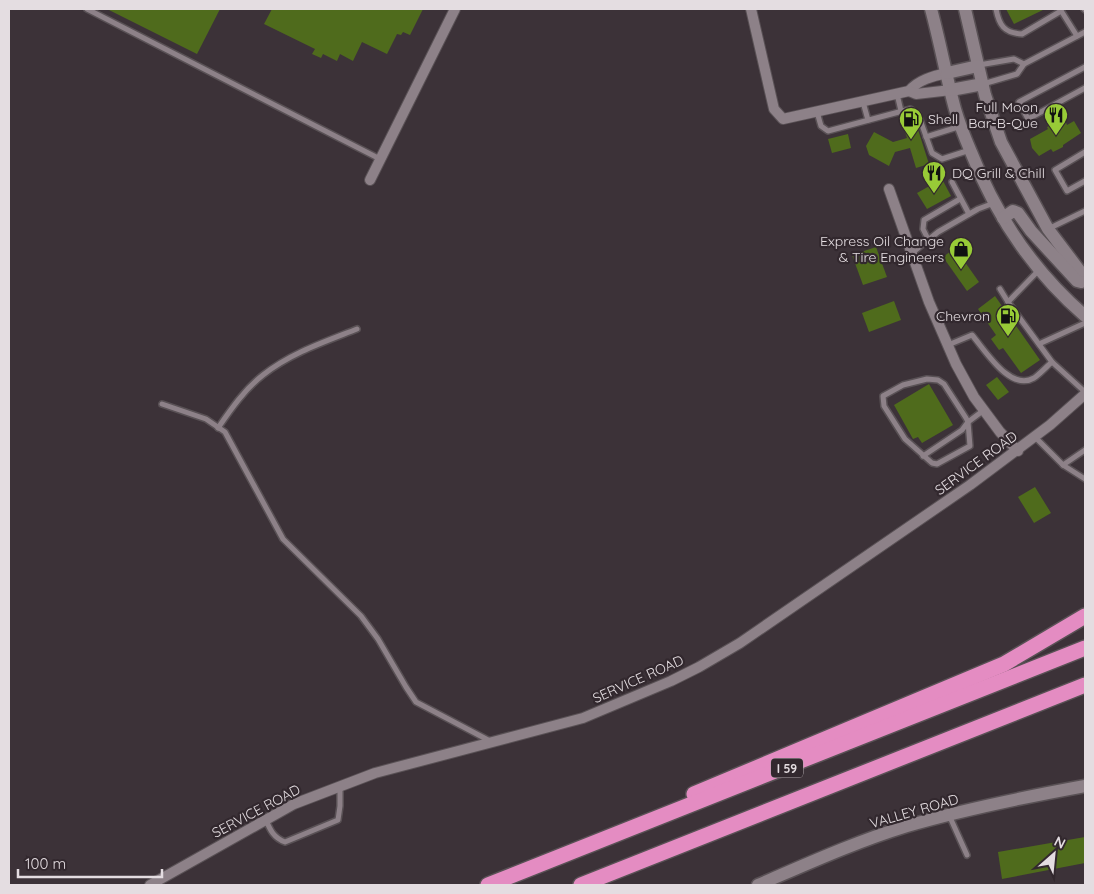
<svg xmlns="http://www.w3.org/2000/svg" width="1094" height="894" font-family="Quicksand,sans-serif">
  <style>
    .building { fill: #4f6b1c }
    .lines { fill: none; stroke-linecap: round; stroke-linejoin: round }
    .lane-casing { stroke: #595155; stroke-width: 8 }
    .street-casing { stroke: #595155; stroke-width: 12 }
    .secondary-casing { stroke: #595155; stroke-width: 15 }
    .highway-casing { stroke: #595155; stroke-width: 18 }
    .lane { stroke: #8d8188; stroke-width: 5 }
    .street { stroke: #8d8188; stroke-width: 10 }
    .secondary { stroke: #8d8188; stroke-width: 12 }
    .highway { stroke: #e48cc2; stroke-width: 15 }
    .labels { text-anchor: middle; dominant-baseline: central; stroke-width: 4.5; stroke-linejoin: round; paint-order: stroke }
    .shield { fill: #32282e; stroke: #afa7ab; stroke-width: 1 }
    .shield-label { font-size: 12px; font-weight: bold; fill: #e4dde1 }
    .poi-label { font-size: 14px; fill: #e4dde1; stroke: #32282e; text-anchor: end }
    .street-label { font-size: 14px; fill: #e4dde1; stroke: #32282e }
  </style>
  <rect width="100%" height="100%" fill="#3c3238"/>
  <!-- building -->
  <g class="building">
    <polygon points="107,9 220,9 197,54"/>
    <polygon points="272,9 423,9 410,35 403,32 401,35 397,34 387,54 362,42 353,61 340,54 337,61 323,54 321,58 312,54 315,49 264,24"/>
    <polygon points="1006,9 1045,9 1014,24"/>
    <polygon points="912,115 914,117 929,164 916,168 910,148 895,152 889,166 869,155 866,146 874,132 893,142 907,138 901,119"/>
    <polygon points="1065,120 1067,125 1074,121 1081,133 1063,145 1063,147 1053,152 1051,149 1039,156 1032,148 1030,139 1048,129 1047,127 1053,124 1054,126"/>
    <polygon points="848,134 851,148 832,153 828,139"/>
    <polygon points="942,179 951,196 927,209 917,193"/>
    <polygon points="876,247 887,277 863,285 852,255"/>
    <polygon points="955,248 979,282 967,291 943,257"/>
    <polygon points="995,296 1040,360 1021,373 1003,348 999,350 991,339 996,335 978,309"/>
    <polygon points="894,301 901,320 869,332 862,313"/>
    <polygon points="997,377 1009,392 998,400 986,385"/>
    <polygon points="929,384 953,425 922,443 918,437 913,439 894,405"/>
    <polygon points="1035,487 1051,513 1034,523 1018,497"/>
    <polygon points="1085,837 1085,863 1002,879 998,852"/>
  </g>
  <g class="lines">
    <!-- lane casing -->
    <g class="lane-casing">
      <g id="lane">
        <polyline points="87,9 380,159"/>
        <path d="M 996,9 C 999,25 1004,33 1022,34 L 1061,11"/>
        <polyline points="1060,9 1077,36"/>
        <polyline points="1084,9 1085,10"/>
        <polyline points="979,65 1014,59 1024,64"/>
        <polyline points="1085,67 1019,102 1028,119 1085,88"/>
        <polyline points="983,84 1017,74 1024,64 1085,32"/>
        <polyline points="897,94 901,111"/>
        <polyline points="863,102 868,120"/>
        <polyline points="817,112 821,126 828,131 910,109 918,114 932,153 942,159 970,150"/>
        <polyline points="926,137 961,126"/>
        <polyline points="1085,152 1055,170 1067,191 1085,181"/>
        <polyline points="952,182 969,214"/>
        <polyline points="1048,229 1085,211"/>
        <polyline points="929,241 923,229 924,220 960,199"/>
        <polyline points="912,253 938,232 978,209 994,203"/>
        <polyline points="1039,270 1008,302 1052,362"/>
        <polyline points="1000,289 1008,302"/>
        <polyline points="1039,344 1085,323"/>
        <path d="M 948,345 L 972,335 C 985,350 1010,392 1034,378 C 1040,374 1046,367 1052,362 L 1085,392"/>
        <polygon points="927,379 938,380 944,384 966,418 968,422 970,446 937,464 932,463 905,439 884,406 883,396 903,385"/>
        <polyline points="162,404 206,419 225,432 283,539 361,616 378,639 406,687 416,702 490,741"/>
        <path d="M 218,428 C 231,409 245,389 263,375 C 291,353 324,342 357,329"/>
        <polyline points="1035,437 1063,465 1085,479"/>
        <polyline points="923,456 962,430 968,422 984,410"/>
        <polyline points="1063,465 1085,450"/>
        <polyline points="949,815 967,855"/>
        <path d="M 266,820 C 270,830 274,838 285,842 L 338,820 L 340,806 L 340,787"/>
      </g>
    </g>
    <!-- street casing -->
    <g class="street-casing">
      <g id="street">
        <path d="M 751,9 L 774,109 L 783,119 L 909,91 C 918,80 933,76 947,73"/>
        <polyline points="909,91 916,94 951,90"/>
        <polyline points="370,180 455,9"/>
        <polyline points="889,189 929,302 956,364 974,397 1000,432 1018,451"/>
        <polyline points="150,885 294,804 375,773 583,718 671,681 699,667 740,643 970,485 1050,425 1085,394"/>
      </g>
    </g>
    <!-- secondary casing -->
    <g class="secondary-casing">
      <g id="secondary">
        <path d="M 931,9 C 940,42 946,76 955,109 C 959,123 965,138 971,152 C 996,216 1033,271 1085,316"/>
        <polyline points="965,9 985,95 1001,142 1048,229 1085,278"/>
        <polyline points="947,73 978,66"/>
        <polyline points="951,90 983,84"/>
        <polyline points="1003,218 1013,211 1018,213 1031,231 1077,281 1081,282"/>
        <path d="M 758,885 C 807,864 855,842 907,826 C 965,809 1025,797 1085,786"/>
      </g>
    </g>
    <!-- highway casing -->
    <g class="highway-casing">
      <g id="highway">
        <polyline points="694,794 1004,664 1085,616"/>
        <polyline points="488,885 1085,648"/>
        <polyline points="581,885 1085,685"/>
      </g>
    </g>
    <!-- lane -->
    <use href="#lane" class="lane"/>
    <!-- street -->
    <use href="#street" class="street"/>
    <!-- secondary -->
    <use href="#secondary" class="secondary"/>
    <!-- highway -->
    <use href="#highway" class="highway"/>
  </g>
  <!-- icons -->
  <defs>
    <g id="restaurant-pin" transform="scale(1.25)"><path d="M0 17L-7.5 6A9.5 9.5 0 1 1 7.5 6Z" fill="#98cb37" stroke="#32282e"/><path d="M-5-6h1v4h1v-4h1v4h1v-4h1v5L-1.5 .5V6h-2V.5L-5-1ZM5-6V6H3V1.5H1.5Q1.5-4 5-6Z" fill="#111"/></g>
    <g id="fuel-pin" transform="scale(1.25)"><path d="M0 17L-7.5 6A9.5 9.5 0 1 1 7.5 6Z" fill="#98cb37" stroke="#32282e"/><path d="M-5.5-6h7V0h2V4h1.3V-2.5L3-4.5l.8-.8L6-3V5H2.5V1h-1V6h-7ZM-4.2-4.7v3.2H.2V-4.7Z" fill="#111"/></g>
    <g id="shop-pin" transform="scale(1.25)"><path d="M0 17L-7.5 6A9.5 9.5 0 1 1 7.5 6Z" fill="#98cb37" stroke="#32282e"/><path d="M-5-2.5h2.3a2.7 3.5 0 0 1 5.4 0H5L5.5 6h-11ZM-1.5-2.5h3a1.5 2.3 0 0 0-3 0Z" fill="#111"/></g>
  </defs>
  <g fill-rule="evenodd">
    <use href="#restaurant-pin" x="1056" y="115"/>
    <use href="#fuel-pin" x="911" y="119"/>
    <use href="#restaurant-pin" x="934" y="173"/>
    <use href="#shop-pin" x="961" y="249"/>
    <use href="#fuel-pin" x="1008" y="316"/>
  </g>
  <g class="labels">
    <!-- shield labels -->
    <rect class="shield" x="771" y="758.5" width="32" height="19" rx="4"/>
    <g class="shield-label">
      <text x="787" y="768">I 59</text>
    </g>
    <!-- poi labels -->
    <g class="poi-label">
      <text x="1038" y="107">Full Moon<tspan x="1038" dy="16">Bar-B-Que</tspan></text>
      <text x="928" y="119" text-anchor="start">Shell</text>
      <text x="952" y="173" text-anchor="start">DQ Grill &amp; Chill</text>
      <text x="944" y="241">Express Oil Change<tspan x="944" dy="16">&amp; Tire Engineers</tspan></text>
      <text x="990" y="316">Chevron</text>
    </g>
    <!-- street labels -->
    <g class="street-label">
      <text transform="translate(976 463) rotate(-36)">SERVICE ROAD</text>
      <text transform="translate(638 679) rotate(-24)">SERVICE ROAD</text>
      <text transform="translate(256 811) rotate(-28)">SERVICE ROAD</text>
      <text transform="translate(914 811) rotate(-16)">VALLEY ROAD</text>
    </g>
  </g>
  <!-- border -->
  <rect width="1094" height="894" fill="none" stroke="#e4dde1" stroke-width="20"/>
  <!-- north arrow -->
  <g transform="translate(1054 854) rotate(27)" stroke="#32282e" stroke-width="4" paint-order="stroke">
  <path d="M0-4L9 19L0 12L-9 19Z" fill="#e4dde1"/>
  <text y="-8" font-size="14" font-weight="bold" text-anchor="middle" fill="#e4dde1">N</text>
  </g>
  <!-- scale -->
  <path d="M18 869v8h144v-8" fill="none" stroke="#e4dde1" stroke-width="2.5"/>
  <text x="25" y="869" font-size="15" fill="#e4dde1" stroke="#32282e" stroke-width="4" paint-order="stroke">100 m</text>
</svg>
